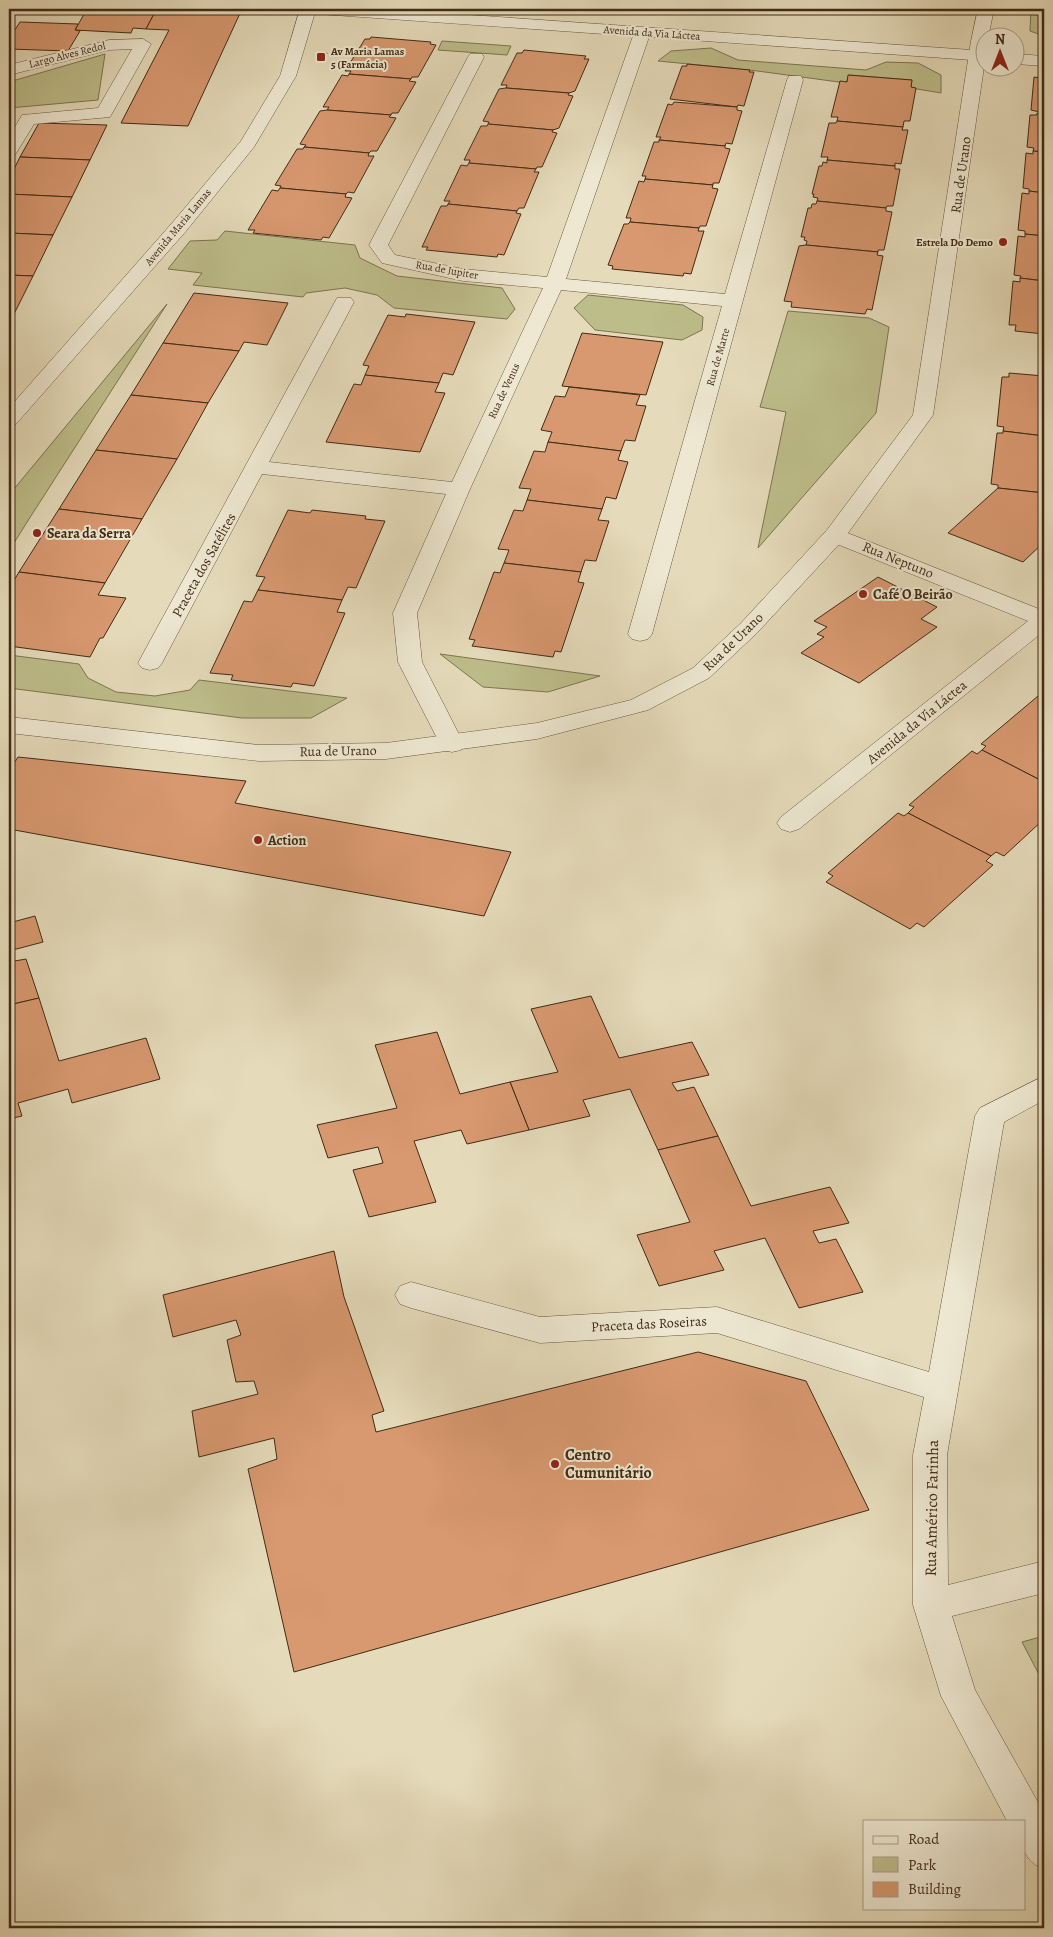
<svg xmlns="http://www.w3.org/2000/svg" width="1053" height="1937" font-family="Alegreya,serif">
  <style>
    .green { fill: #bdbd8a; stroke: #7f7450 }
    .building { fill: #d89870; stroke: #412b15 }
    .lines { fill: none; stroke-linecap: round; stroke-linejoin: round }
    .minor-casing { stroke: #6a573e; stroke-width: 1 }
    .tertiary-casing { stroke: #6a573e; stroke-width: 1 }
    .minor { fill: #eee8d2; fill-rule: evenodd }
    .tertiary { fill: #eee8d2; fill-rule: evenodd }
    .poi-dot { fill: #8f2418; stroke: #eee8d2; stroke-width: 2 }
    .labels { text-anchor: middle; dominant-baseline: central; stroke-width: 4; stroke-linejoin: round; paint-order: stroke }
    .far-street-label { font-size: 11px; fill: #412b15; stroke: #eee8d2 }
    .far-poi-label { font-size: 11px; font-weight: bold; fill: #412b15; stroke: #eee8d2; text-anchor: start }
    .street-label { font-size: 14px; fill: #412b15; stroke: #eee8d2 }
    .poi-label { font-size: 14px; font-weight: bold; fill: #412b15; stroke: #eee8d2; text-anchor: start }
    .near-poi-label { font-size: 16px; font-weight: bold; fill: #412b15; stroke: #eee8d2; text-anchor: start }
    .near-street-label { font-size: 16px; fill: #412b15; stroke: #eee8d2 }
  </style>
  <rect width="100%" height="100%" fill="#e5dbba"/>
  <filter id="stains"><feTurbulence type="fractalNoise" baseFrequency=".004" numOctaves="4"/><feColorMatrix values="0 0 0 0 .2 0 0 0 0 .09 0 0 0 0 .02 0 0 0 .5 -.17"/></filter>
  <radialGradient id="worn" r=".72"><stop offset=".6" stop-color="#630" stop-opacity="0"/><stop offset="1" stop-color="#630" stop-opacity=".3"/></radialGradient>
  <!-- green -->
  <g class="green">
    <polygon points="1031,9 1044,9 1044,36 1030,31"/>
    <polygon points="442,41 511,46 507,55 438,50"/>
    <polygon points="711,48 738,60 866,70 886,62 918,63 941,75 941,93 911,88 912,80 849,75 846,83 750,70 658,61 671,51"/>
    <polygon points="105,54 98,100 9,108 9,82"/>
    <polygon points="225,231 355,245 360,258 397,276 502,288 515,309 507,319 394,308 377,295 345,288 306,293 303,297 193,285 202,273 168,269 190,241 217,240"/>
    <polygon points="588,295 683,305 703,317 702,330 682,340 595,330 574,308"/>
    <polygon points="167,304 29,519 9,551 9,495"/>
    <polygon points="788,311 869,318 889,327 876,413 758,548 786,412 760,407"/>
    <polygon points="440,654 600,676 548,692 483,687"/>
    <polygon points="9,655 79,664 88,678 116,692 155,696 190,690 199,680 347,698 311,718 242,718 9,688"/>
    <polygon points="1044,1636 1044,1684 1022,1642"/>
  </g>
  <!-- building -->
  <g class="building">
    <polygon points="87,9 144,9 143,11 155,12 146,29 133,28 131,33 75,30"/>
    <polygon points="173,9 242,9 188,126 121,123 169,30 146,29 155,12 171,13"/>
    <polygon points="20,22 78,24 75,30 80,31 68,51 9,49 9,39"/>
    <polygon points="371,37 431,42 430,44 436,45 418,77 412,77 411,79 349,74 351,71 345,71 365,39 370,39"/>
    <polygon points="524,50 586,56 584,59 589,59 575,91 569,93 506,88 507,85 501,85 517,53 522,53"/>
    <polygon points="319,53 327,53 324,61 316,61"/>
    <polygon points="687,64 750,70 749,72 754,72 744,106 738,105 737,107 670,99 682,66 687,66"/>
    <polygon points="349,74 411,79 409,81 416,82 398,113 392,113 391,115 327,110 329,107 323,107 342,75 348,76"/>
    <polygon points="848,75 912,80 911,87 916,88 910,121 904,121 903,127 837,121 838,117 831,117 840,81 847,82"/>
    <polygon points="1041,75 1044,76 1044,113 1031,110 1034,77 1041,78"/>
    <polygon points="506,88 569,93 568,95 573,96 559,128 553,130 488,124 489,122 483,121 499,89"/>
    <polygon points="674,102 737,107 737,110 742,111 732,144 726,143 725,146 659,140 661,137 656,137 668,104 672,105"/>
    <polygon points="327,110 391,115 389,117 396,118 377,151 371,151 369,153 304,147 306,145 300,144 320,111"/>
    <polygon points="1037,113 1044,113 1044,152 1033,151 1034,148 1027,147 1030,115 1037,115"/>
    <polygon points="837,121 903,127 902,130 908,130 901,164 895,163 895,166 827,160 828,157 821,157 829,123 836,123"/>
    <polygon points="39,123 107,125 90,160 20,157"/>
    <polygon points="488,124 553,130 552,132 557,133 542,167 537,167 536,169 469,163 470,160 464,160 481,126 487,126"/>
    <polygon points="659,140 725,146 725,148 730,149 719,183 713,183 713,185 645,179 646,176 642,176 654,142 659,142"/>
    <polygon points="304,147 369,153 368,156 374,156 354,193 348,192 346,194 280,188 281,186 275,185 297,149 303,149"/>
    <polygon points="1033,151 1044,152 1044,193 1029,191 1029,189 1023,188 1026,153 1033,154"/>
    <polygon points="20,157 90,160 72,197 9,194 9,179"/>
    <polygon points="827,160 895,166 895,169 900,169 893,206 887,206 886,208 817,201 818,198 813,197 814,194 812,194 819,166 822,166 823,162 827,163"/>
    <polygon points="469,163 536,169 534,172 539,172 524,208 519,208 517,211 448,204 450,201 444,201 461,165 467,166"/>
    <polygon points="645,179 713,185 712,188 718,189 706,226 700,226 699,228 630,222 631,218 626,218 639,181 644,182"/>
    <polygon points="280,188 346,194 345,197 352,198 329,238 323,237 321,240 253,233 255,230 248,230 272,190 278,191"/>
    <polygon points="1029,191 1044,193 1044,236 1025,234 1025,231 1018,230 1022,193 1029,194"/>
    <polygon points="9,194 72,197 53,235 9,233"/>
    <polygon points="817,201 886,208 886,211 892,212 884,250 878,250 878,252 806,245 807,241 804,240 805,237 801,237 808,208 811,208 812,204 816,204"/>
    <polygon points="448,204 517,211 516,213 521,214 504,255 498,254 497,257 426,250 428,247 422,247 441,206 447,206"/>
    <polygon points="630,222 699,228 698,231 704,231 691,274 684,273 683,276 612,269 613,266 608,265 624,224 628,224"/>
    <polygon points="9,233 53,235 33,276 9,275"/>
    <polygon points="1025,234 1044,236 1044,281 1020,278 1021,276 1014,275 1018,236 1025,237"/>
    <polygon points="806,245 878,252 877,255 883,256 872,310 867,309 865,314 791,307 792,302 784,301 799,246"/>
    <polygon points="9,275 33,276 12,318 9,318"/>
    <polygon points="1020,278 1044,281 1044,334 1015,331 1016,325 1009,325 1013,281 1020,282"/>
    <polygon points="194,293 288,303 267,345 244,342 239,351 163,343"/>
    <polygon points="406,314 475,322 453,375 443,373 439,383 365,375 369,366 363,365 388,315 405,317"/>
    <polygon points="582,333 663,342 646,395 562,386"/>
    <polygon points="163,343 239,351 208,403 131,395"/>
    <polygon points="1009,373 1044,376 1044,436 1003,431 1004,427 997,426 1002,377 1009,377"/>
    <polygon points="365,375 439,383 435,392 445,393 420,452 326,442 354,384 361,385"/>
    <polygon points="569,387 640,395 636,405 646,406 635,441 625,440 621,451 548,442 552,432 541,430 555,396 565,397"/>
    <polygon points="131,395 208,403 177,459 96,450"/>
    <polygon points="1003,431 1044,436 1044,493 998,488 998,485 991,484 997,433 1003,433"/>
    <polygon points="548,442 621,451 618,460 628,462 616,499 606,497 602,509 527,500 531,489 519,488 534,451 545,452"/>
    <polygon points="96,450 177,459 142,519 59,509"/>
    <polygon points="998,488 1044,493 1044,542 1023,562 948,533"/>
    <polygon points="527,500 602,509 598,520 609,521 596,561 585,560 581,572 504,563 509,550 498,549 514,510 523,511"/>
    <polygon points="59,509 142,519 105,583 19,572"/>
    <polygon points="288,510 310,513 312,510 366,516 365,519 385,521 356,588 348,587 342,600 258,590 265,577 256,576"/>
    <polygon points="504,563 581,572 578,582 584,583 561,652 555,651 553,657 472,646 475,640 469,639 494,572 500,573"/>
    <polygon points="19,572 105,583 98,595 126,598 103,638 100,638 90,657 9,646 9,589"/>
    <polygon points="878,577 937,607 921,619 937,627 859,683 801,653 824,637 817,634 827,627 814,621"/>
    <polygon points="258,590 342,600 337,612 345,613 314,686 293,683 291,687 231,680 233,675 210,673 244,601 252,602"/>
    <polygon points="1044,691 1044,782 982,750 986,746 981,744"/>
    <polygon points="982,750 1044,782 1044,819 1004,856 996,852 991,856 908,813 914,807 909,805 972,751 977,754"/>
    <polygon points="18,757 246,781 235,803 511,852 484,916 9,829 9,771"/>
    <polygon points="898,813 904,816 908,813 991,856 986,861 993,865 924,927 917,923 910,929 826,882 833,876 828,873"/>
    <polygon points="35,916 43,942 9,951 9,923"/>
    <polygon points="26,959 39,998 9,1005 9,962"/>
    <polygon points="591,996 619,1058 692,1042 709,1075 672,1083 677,1091 694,1087 718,1136 658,1150 630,1089 583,1100 590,1116 529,1130 510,1082 558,1072 531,1009"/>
    <polygon points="39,998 59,1061 146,1038 160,1079 72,1103 68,1089 18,1103 22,1116 9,1119 9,1005"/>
    <polygon points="437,1032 460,1094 510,1082 529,1130 467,1144 461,1130 414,1141 436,1202 369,1217 353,1170 383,1163 378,1147 328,1158 317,1125 397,1108 375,1045"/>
    <polygon points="718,1136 751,1206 830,1187 849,1223 813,1231 819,1243 836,1239 863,1292 799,1308 765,1238 714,1251 724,1270 659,1286 637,1235 690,1222 658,1150"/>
    <polygon points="334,1251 344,1297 384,1411 372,1415 376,1432 698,1352 806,1381 869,1510 294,1672 248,1469 277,1459 274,1438 199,1457 192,1411 258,1394 254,1381 236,1382 227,1340 241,1335 236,1320 173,1337 163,1295"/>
  </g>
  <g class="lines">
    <!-- minor casing -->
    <g class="minor-casing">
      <g id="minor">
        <polygon points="311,9 383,9 986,51 986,61 649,37 566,279 725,294 787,80 789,76 801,76 803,80 652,634 648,639 640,641 632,639 628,634 722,306 561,290 470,489 417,613 422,662 464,744 461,750 452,752 443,750 440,744 398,662 393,613 446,494 262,474 162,663 158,668 150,670 142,668 138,663 337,298 351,298 354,302 269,462 452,482 543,288 463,281 382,263 369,245 468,57 470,54 482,54 484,57 388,245 395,255 463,269 547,277 633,36 319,14"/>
        <polygon points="143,39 151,44 110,117 34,124 15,155 9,156 9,137 22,115 98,108 132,49 109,50 9,75 9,65 109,40"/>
        <polygon points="1016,54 1044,56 1044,66 1016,64"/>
        <polygon points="835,528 1044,611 1044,631 799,829 790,832 781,829 777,823 781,817 1028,621 827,540 824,535 827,530"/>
        <path d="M 1044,1076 L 1044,1100 L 1004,1122 L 947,1455 L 948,1585 L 1044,1561 L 1044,1593 L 952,1616 L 975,1690 L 1044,1813 L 1044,1869 C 1019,1859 1024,1844 1024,1821 L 1007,1821 L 941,1696 L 913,1605 L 913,1455 L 924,1397 L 717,1333 L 540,1343 L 411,1308 L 400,1304 L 395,1295 L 400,1286 L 411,1282 L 540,1317 L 717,1307 L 929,1372 L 975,1116 L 980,1108 Z"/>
      </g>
    </g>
    <!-- tertiary casing -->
    <g class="tertiary-casing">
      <g id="tertiary">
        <polygon points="300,9 316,9 296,76 254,147 187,230 16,424 9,426 9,408 173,222 241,141 280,76"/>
        <polygon points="978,9 994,9 988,38 986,38 986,53 933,415 843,540 757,633 709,678 648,710 537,739 386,759 259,761 9,733 9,717 259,745 386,743 537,723 631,700 693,668 741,623 827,530 913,415 971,41"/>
      </g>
    </g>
    <!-- minor -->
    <use href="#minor" class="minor"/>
    <!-- tertiary -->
    <use href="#tertiary" class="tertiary"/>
  </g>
  <!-- markers -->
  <g class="poi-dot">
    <rect x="316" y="52" width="10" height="10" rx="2.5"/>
    <circle cx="1003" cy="242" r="5"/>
    <circle cx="37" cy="533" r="5"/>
    <circle cx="863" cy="594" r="5"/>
    <circle cx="258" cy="840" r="5"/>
    <circle cx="555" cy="1464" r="5"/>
  </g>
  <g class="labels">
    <!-- far-street labels -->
    <g class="far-street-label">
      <text transform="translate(652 33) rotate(4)">Avenida da Via Láctea</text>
      <text transform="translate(67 55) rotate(-14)">Largo Alves Redol</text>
      <text transform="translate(178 227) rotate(-50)">Avenida Maria Lamas</text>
      <text transform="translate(447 270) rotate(10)">Rua de Jupiter</text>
      <text transform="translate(718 357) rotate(-74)">Rua de Marte</text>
      <text transform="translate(504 391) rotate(-65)">Rua de Venus</text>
    </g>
    <!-- far-poi labels -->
    <g class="far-poi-label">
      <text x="331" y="51">Av Maria Lamas<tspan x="331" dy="13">5 (Farmácia)</tspan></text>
      <text x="993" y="242" text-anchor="end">Estrela Do Demo</text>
    </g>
    <!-- street labels -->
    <g class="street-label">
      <text transform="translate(961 175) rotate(-82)">Rua de Urano</text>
      <text transform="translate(898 560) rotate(22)">Rua Neptuno</text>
      <text transform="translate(204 565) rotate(-61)">Praceta dos Satélites</text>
      <text transform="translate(733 642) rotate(-44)">Rua de Urano</text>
      <text transform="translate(917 722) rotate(-39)">Avenida da Via Láctea</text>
      <text transform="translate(338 751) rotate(-1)">Rua de Urano</text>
      <text transform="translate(649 1324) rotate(-3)">Praceta das Roseiras</text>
    </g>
    <!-- poi labels -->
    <g class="poi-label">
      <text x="47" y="533">Seara da Serra</text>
      <text x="873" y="594">Café O Beirão</text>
      <text x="268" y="840">Action</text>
    </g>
    <!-- near-poi labels -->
    <g class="near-poi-label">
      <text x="565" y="1455">Centro<tspan x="565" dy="18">Cumunitário</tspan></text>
    </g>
    <!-- near-street labels -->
    <g class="near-street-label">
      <text transform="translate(932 1508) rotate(-89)">Rua Américo Farinha</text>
    </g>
  </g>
  <!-- margin -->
  <rect width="1053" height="1937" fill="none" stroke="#e5dbba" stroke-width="30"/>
  <rect x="10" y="10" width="1033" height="1917" fill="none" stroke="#412b15" stroke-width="2.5"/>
  <rect x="15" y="15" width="1023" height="1907" fill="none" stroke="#412b15"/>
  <!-- legend -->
  <rect x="863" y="1820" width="162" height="90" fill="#eee8d2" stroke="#a99c86"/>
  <rect x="873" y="1836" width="25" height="8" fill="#eee8d2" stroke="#a99c86"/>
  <text x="908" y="1844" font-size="15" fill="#412b15">Road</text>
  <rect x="873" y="1857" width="25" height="15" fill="#bdbd8a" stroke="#a99c86"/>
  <text x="908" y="1870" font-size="15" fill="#412b15">Park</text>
  <rect x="873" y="1882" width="25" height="15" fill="#d89870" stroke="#a99c86"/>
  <text x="908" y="1894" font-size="15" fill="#412b15">Building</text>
  <!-- north arrow -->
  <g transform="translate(1000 52)"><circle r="24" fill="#eee8d2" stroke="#a99c86"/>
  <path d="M0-4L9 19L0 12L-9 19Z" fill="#8f2418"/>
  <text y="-8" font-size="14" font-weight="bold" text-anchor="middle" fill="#412b15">N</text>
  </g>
  <rect width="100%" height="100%" filter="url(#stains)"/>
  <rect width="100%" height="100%" fill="url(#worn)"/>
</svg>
